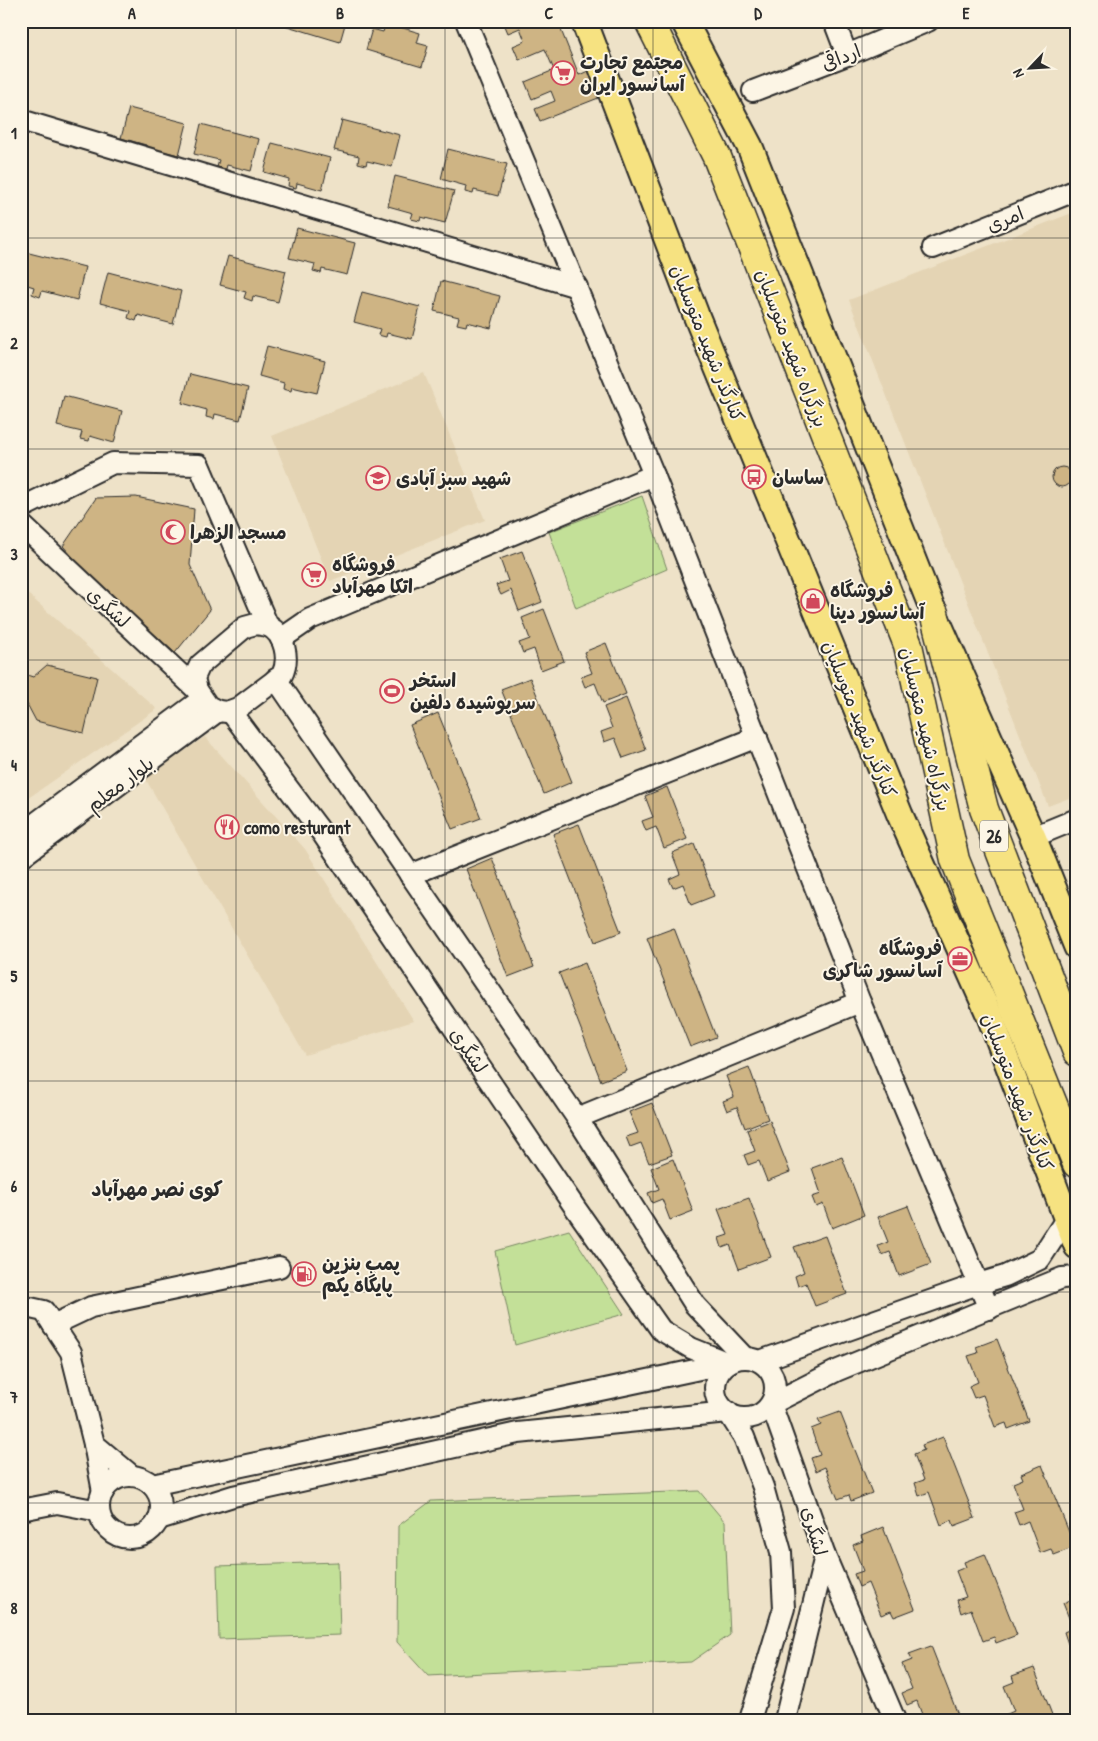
<svg xmlns="http://www.w3.org/2000/svg" width="1098" height="1741" font-family="'Patrick Hand','Playpen Sans Arabic',sans-serif">
  <style>
    .built { fill: #e4d4b4 }
    .green { fill: #c3e098; stroke: #778662 }
    .building { fill: #ceb484; stroke: #2b2b2b }
    .lines { fill: none; stroke-linecap: round; stroke-linejoin: round }
    .minor-casing { stroke: #2b2b2b; stroke-width: 24 }
    .major-casing { stroke: #2b2b2b; stroke-width: 29 }
    .highway-casing { stroke: #2b2b2b; stroke-width: 31 }
    .minor { stroke: #fcf5e5; stroke-width: 20 }
    .major { stroke: #f6e281; stroke-width: 25 }
    .highway { stroke: #f6e281; stroke-width: 28 }
    .grid { fill: none; stroke: #2b2b2b; stroke-width: 1; stroke-opacity: 0.55 }
    .labels { text-anchor: middle; dominant-baseline: central; stroke-width: 4; stroke-linejoin: round; paint-order: stroke }
    .shield { fill: #fcf5e5; stroke: #6a6863; stroke-width: 1 }
    .shield-label { font-size: 18px; font-weight: bold; fill: #2b2b2b }
    .street-label { font-size: 19px; fill: #2b2b2b; stroke: #fcf5e5 }
    .poi-label { font-size: 19px; font-weight: bold; fill: #2b2b2b; stroke: #fcf5e5; text-anchor: start }
    .neighbourhood-label { font-size: 20px; font-weight: bold; fill: #2b2b2b; stroke: #fcf5e5 }
    .neatline { fill: none; stroke: #2b2b2b; stroke-width: 2 }
    .grid-label { font-size: 16px; text-anchor: middle; font-weight: bold; fill: #2b2b2b }
  </style>
  <rect width="100%" height="100%" fill="#eee2c8"/>
  <filter id="ink" filterUnits="userSpaceOnUse"><feTurbulence type="fractalNoise" baseFrequency=".02" numOctaves="2"/><feDisplacementMap in="SourceGraphic" scale="10" xChannelSelector="R" yChannelSelector="G"/><feConvolveMatrix kernelMatrix="1 2 1 2 8 2 1 2 1" color-interpolation-filters="sRGB"/></filter>
  <g filter="url(#ink)">
    <!-- built -->
    <g class="built">
      <polygon points="1077,211 1077,795 1048,806 849,300"/>
      <polygon points="424,373 485,520 330,581 272,436"/>
      <polygon points="21,588 157,709 21,803"/>
      <polygon points="205,737 305,849 414,1021 305,1055 145,778"/>
    </g>
    <!-- green -->
    <g class="green">
      <polygon points="642,496 667,569 576,608 549,532"/>
      <polygon points="569,1230 624,1314 515,1345 495,1251"/>
      <polygon points="699,1491 725,1522 730,1635 691,1662 428,1676 397,1642 398,1526 431,1501"/>
      <polygon points="338,1562 340,1635 219,1639 217,1566"/>
    </g>
    <!-- building -->
    <g class="building">
      <polygon points="285,21 346,21 340,42 284,25"/>
      <polygon points="503,21 575,21 576,24 561,30 579,75 595,68 606,95 540,121 535,109 555,101 551,91 532,99 525,82 554,70 545,49 519,60 513,46 525,41 520,28 508,33"/>
      <polygon points="386,23 420,33 417,43 428,46 422,67 366,50 372,29 383,32"/>
      <polygon points="129,108 187,123 179,155 154,149 153,153 145,151 146,145 121,138"/>
      <polygon points="342,120 400,135 392,167 367,161 366,165 358,163 359,156 334,150"/>
      <polygon points="201,124 259,139 251,171 227,165 226,169 217,167 219,160 194,154"/>
      <polygon points="272,143 330,158 322,190 297,183 296,188 288,186 289,179 264,172"/>
      <polygon points="448,149 507,164 498,196 474,190 473,194 465,192 466,186 441,179"/>
      <polygon points="395,176 454,191 445,223 421,217 420,221 411,219 413,213 388,206"/>
      <polygon points="297,228 355,243 347,275 322,269 321,273 313,271 315,264 289,258"/>
      <polygon points="21,251 85,267 77,300 42,291 40,297 32,294 34,287 21,283"/>
      <polygon points="228,256 286,271 278,302 253,296 252,301 244,298 246,292 220,285"/>
      <polygon points="108,272 181,291 173,324 138,315 136,321 128,318 130,311 100,303"/>
      <polygon points="441,281 500,296 491,328 467,322 466,326 457,324 459,317 434,311"/>
      <polygon points="362,292 420,307 412,339 387,333 386,337 378,335 380,329 354,322"/>
      <polygon points="267,346 325,361 317,393 292,387 291,391 283,389 284,383 259,376"/>
      <polygon points="190,374 248,388 240,420 215,414 214,419 206,417 207,410 182,403"/>
      <polygon points="64,396 122,411 114,443 90,436 89,441 80,439 82,432 57,426"/>
      <circle cx="1062" cy="477" r="10"/>
      <polygon points="136,497 194,509 190,565 210,610 175,653 88,574 63,546 96,498"/>
      <polygon points="522,551 542,602 519,611 511,590 501,595 496,585 508,581 500,559"/>
      <polygon points="544,609 564,661 541,670 534,649 523,653 519,643 530,639 522,618"/>
      <polygon points="606,643 626,694 603,703 595,683 585,687 581,677 592,673 584,652"/>
      <polygon points="47,665 97,677 84,733 36,721 27,704 21,703 21,673 33,677"/>
      <polygon points="530,678 572,782 544,794 501,689"/>
      <polygon points="626,698 646,750 623,758 615,738 604,742 601,732 612,728 604,707"/>
      <polygon points="438,713 481,818 452,829 410,725"/>
      <polygon points="667,787 687,839 664,848 656,827 646,831 642,821 653,817 645,796"/>
      <polygon points="579,824 621,932 595,942 553,834"/>
      <polygon points="694,844 714,896 691,905 683,884 673,888 669,879 680,874 672,853"/>
      <polygon points="492,858 534,967 508,977 466,869"/>
      <polygon points="674,928 716,1037 690,1047 647,938"/>
      <polygon points="585,963 627,1071 601,1081 559,973"/>
      <polygon points="749,1067 768,1119 745,1128 737,1107 727,1111 723,1101 734,1097 726,1076"/>
      <polygon points="652,1103 672,1155 649,1163 641,1143 630,1147 626,1137 638,1133 629,1112"/>
      <polygon points="770,1121 790,1172 767,1181 759,1161 748,1165 744,1155 755,1151 747,1130"/>
      <polygon points="842,1157 864,1215 832,1228 823,1204 816,1207 812,1197 821,1194 812,1168"/>
      <polygon points="673,1159 693,1211 670,1220 662,1199 652,1203 648,1193 659,1189 651,1168"/>
      <polygon points="749,1198 771,1257 739,1269 730,1245 722,1248 719,1238 728,1235 718,1209"/>
      <polygon points="908,1206 931,1264 899,1276 890,1252 882,1255 878,1246 888,1242 878,1217"/>
      <polygon points="825,1236 847,1294 815,1306 806,1283 798,1286 795,1276 804,1272 794,1247"/>
      <polygon points="997,1339 1029,1421 1008,1429 1006,1423 995,1427 983,1395 974,1398 969,1386 978,1382 968,1356 978,1353 976,1347"/>
      <polygon points="840,1412 872,1493 851,1501 849,1495 838,1499 825,1467 816,1471 811,1458 820,1455 811,1429 821,1425 818,1420"/>
      <polygon points="943,1437 975,1518 954,1526 952,1520 941,1525 929,1492 919,1496 915,1483 924,1480 914,1454 924,1450 922,1445"/>
      <polygon points="1042,1465 1075,1547 1054,1555 1051,1549 1040,1553 1028,1521 1019,1525 1014,1512 1023,1509 1013,1483 1023,1479 1021,1474"/>
      <polygon points="883,1527 915,1609 894,1617 891,1611 881,1615 868,1583 859,1587 854,1574 863,1571 853,1545 863,1541 861,1536"/>
      <polygon points="985,1554 1017,1635 996,1643 994,1637 983,1641 971,1609 961,1613 957,1600 966,1597 956,1571 966,1567 964,1562"/>
      <polygon points="1077,1591 1077,1641 1068,1644 1064,1632 1073,1628 1063,1603 1073,1599 1071,1593"/>
      <polygon points="931,1646 960,1720 924,1720 917,1701 907,1705 902,1693 912,1689 902,1664 912,1660 909,1654"/>
      <polygon points="1034,1668 1054,1720 1007,1720 1005,1715 1014,1711 1004,1686 1014,1682 1012,1676"/>
    </g>
    <g class="lines">
      <!-- minor casing -->
      <g class="minor-casing">
        <g id="minor">
          <polyline points="466,21 654,475 860,1002 989,1309"/>
          <polyline points="834,21 847,55"/>
          <polyline points="753,91 847,55 928,21"/>
          <polyline points="21,120 577,287"/>
          <polyline points="933,248 1077,190"/>
          <polyline points="21,508 113,463 199,465 268,626"/>
          <polyline points="21,524 197,690"/>
          <path d="M 256,624 C 259,625 264,625 268,626 C 285,634 290,659 282,675 L 238,708 L 227,712 L 218,711 L 208,706 L 197,690 L 194,678 L 200,665 L 245,627 Z"/>
          <polyline points="281,639 310,619 654,475"/>
          <polyline points="276,679 577,1118 695,1305 744,1357"/>
          <polyline points="230,711 322,833 576,1209 661,1330 691,1348 728,1363"/>
          <polyline points="21,834 202,699"/>
          <polyline points="1033,837 1077,819"/>
          <polyline points="21,857 218,711"/>
          <polyline points="410,875 757,737"/>
          <polyline points="577,1118 860,1002"/>
          <polyline points="21,1306 44,1311 71,1352 94,1444"/>
          <polyline points="53,1325 91,1307 279,1267"/>
          <circle cx="745" cy="1388" r="30"/>
          <polyline points="760,1361 978,1284 1005,1276 1040,1259 1066,1219"/>
          <circle cx="130" cy="1507" r="31"/>
          <polyline points="152,1485 728,1363"/>
          <polyline points="103,1492 94,1444 132,1476"/>
          <polyline points="21,1510 57,1503 99,1511"/>
          <polyline points="159,1519 233,1496 518,1433 728,1412 744,1437 763,1487 781,1552 784,1608 750,1720"/>
          <polyline points="825,1556 895,1720"/>
          <polyline points="785,1720 825,1556 771,1404 836,1371 1062,1278 1077,1277"/>
        </g>
      </g>
      <!-- major casing -->
      <g class="major-casing">
        <g id="major">
          <polyline points="584,21 696,315 900,815 989,1014 1077,1246"/>
          <polyline points="684,21 750,147 934,613 1033,837 1077,947"/>
        </g>
      </g>
      <!-- highway casing -->
      <g class="highway-casing">
        <g id="highway">
          <polyline points="649,21 717,157 908,645 955,860 1077,1164"/>
          <polyline points="934,613 984,809 1077,1052"/>
        </g>
      </g>
      <!-- minor -->
      <use href="#minor" class="minor"/>
      <!-- major -->
      <use href="#major" class="major"/>
      <!-- highway -->
      <use href="#highway" class="highway"/>
    </g>
  </g>
  <!-- grid -->
  <path class="grid" d="M 236,21 L 236,1720M 445,21 L 445,1720M 653,21 L 653,1720M 862,21 L 862,1720M 21,238 L 1077,238M 21,449 L 1077,449M 21,660 L 1077,660M 21,870 L 1077,870M 21,1081 L 1077,1081M 21,1292 L 1077,1292M 21,1503 L 1077,1503"/>
  <!-- icons -->
  <defs>
    <g id="supermarket-ring" transform="scale(1.25)"><circle r="9.5" fill="#fcf5e5" stroke="#d1495b" stroke-width="1.5"/><path d="M-6-5.5h2.5l.6 2H6L4.5 2H-2.5L-4.4-4H-6ZM-1.5 3.2a1.3 1.3 0 1 0 .1 0ZM3 3.2a1.3 1.3 0 1 0 .1 0Z" fill="#d1495b"/></g>
    <g id="bus-ring" transform="scale(1.25)"><circle r="9.5" fill="#fcf5e5" stroke="#d1495b" stroke-width="1.5"/><path d="M-5-6H5V4H4V6H2V4H-2V6H-4V4H-5ZM-3.5-4V0h7V-4ZM-3.5 1.2v1.5H-2V1.2ZM2 1.2v1.5H3.5V1.2Z" fill="#d1495b"/></g>
    <g id="school-ring" transform="scale(1.25)"><circle r="9.5" fill="#fcf5e5" stroke="#d1495b" stroke-width="1.5"/><path d="M0-5L7-2L0 1L-7-2ZM-4 1L0 2.5L4 1V4Q0 6-4 4Z" fill="#d1495b"/></g>
    <g id="mosque-ring" transform="scale(1.25)"><circle r="9.5" fill="#fcf5e5" stroke="#d1495b" stroke-width="1.5"/><path d="M3.5-4.9A6 6 0 1 0 3.5 4.9A5 5 0 1 1 3.5-4.9Z" fill="#d1495b"/></g>
    <g id="shop-ring" transform="scale(1.25)"><circle r="9.5" fill="#fcf5e5" stroke="#d1495b" stroke-width="1.5"/><path d="M-5-2.5h2.3a2.7 3.5 0 0 1 5.4 0H5L5.5 6h-11ZM-1.5-2.5h3a1.5 2.3 0 0 0-3 0Z" fill="#d1495b"/></g>
    <g id="stadium-ring" transform="scale(1.25)"><circle r="9.5" fill="#fcf5e5" stroke="#d1495b" stroke-width="1.5"/><path d="M0-5a6.5 5 0 1 0 0 10a6.5 5 0 1 0 0-10ZM-3.5-1.8h7v3.6h-7Z" fill="#d1495b"/></g>
    <g id="restaurant-ring" transform="scale(1.25)"><circle r="9.5" fill="#fcf5e5" stroke="#d1495b" stroke-width="1.5"/><path d="M-5-6h1v4h1v-4h1v4h1v-4h1v5L-1.5 .5V6h-2V.5L-5-1ZM5-6V6H3V1.5H1.5Q1.5-4 5-6Z" fill="#d1495b"/></g>
    <g id="office-ring" transform="scale(1.25)"><circle r="9.5" fill="#fcf5e5" stroke="#d1495b" stroke-width="1.5"/><path d="M-6-3h4V-5.5h4V-3h4V5H-6ZM-1-4.5V-3h2v-1.5ZM-6 0V1H6V0Z" fill="#d1495b"/></g>
    <g id="fuel-ring" transform="scale(1.25)"><circle r="9.5" fill="#fcf5e5" stroke="#d1495b" stroke-width="1.5"/><path d="M-5.5-6h7V0h2V4h1.3V-2.5L3-4.5l.8-.8L6-3V5H2.5V1h-1V6h-7ZM-4.2-4.7v3.2H.2V-4.7Z" fill="#d1495b"/></g>
  </defs>
  <g fill-rule="evenodd">
    <use href="#supermarket-ring" x="563" y="73"/>
    <use href="#bus-ring" x="754" y="477"/>
    <use href="#school-ring" x="378" y="478"/>
    <use href="#mosque-ring" x="173" y="532"/>
    <use href="#supermarket-ring" x="314" y="575"/>
    <use href="#shop-ring" x="813" y="601"/>
    <use href="#stadium-ring" x="392" y="691"/>
    <use href="#restaurant-ring" x="227" y="827"/>
    <use href="#office-ring" x="960" y="959"/>
    <use href="#fuel-ring" x="304" y="1274"/>
  </g>
  <g class="labels">
    <!-- shield labels -->
    <rect class="shield" x="980" y="820.5" width="28" height="31" rx="4"/>
    <g class="shield-label">
      <text x="994" y="836">26</text>
    </g>
    <!-- street labels -->
    <g class="street-label">
      <text transform="translate(841 57) rotate(-22)">ارداقی</text>
      <text transform="translate(1005 219) rotate(-22)">امری</text>
      <text transform="translate(708 343) rotate(68)">کنارگذر شهید متوسلیان</text>
      <text transform="translate(792 348) rotate(69)">بزرگراه شهید متوسلیان</text>
      <text transform="translate(109 607) rotate(43)">لشگری</text>
      <text transform="translate(860 719) rotate(68)">کنارگذر شهید متوسلیان</text>
      <text transform="translate(926 729) rotate(77)">بزرگراه شهید متوسلیان</text>
      <text transform="translate(120 784) rotate(-37)">بلوار معلم</text>
      <text transform="translate(469 1050) rotate(56)">لشگری</text>
      <text transform="translate(1018 1092) rotate(69)">کنارگذر شهید متوسلیان</text>
      <text transform="translate(815 1531) rotate(75)">لشگری</text>
    </g>
    <!-- poi labels -->
    <g class="poi-label">
      <text x="580" y="62">مجتمع تجارت<tspan x="580" dy="22">آسانسور ایران</tspan></text>
      <text x="772" y="477">ساسان</text>
      <text x="396" y="478">شهید سبز آبادی</text>
      <text x="190" y="532">مسجد الزهرا</text>
      <text x="332" y="564">فروشگاه<tspan x="332" dy="22">اتکا مهرآباد</tspan></text>
      <text x="830" y="590">فروشگاه<tspan x="830" dy="22">آسانسور دینا</tspan></text>
      <text x="410" y="680">استخر<tspan x="410" dy="22">سرپوشیده دلفین</tspan></text>
      <text x="244" y="827">como resturant</text>
      <text x="942" y="948" text-anchor="end">فروشگاه<tspan x="942" dy="22">آسانسور شاکری</tspan></text>
      <text x="322" y="1263">پمپ بنزين<tspan x="322" dy="22">پايگاه يكم</tspan></text>
    </g>
    <!-- neighbourhood labels -->
    <g class="neighbourhood-label">
      <text x="157" y="1188">کوی نصر مهرآباد</text>
    </g>
  </g>
  <!-- margin -->
  <rect width="1098" height="1741" fill="none" stroke="#fcf5e5" stroke-width="55"/>
  <!-- north arrow -->
  <g transform="translate(1030 68) rotate(245)" stroke="#fcf5e5" stroke-width="4" paint-order="stroke">
  <path d="M0-4L9 19L0 12L-9 19Z" fill="#2b2b2b"/>
  <text y="-8" font-size="14" font-weight="bold" text-anchor="middle" fill="#2b2b2b">N</text>
  </g>
  <rect x="28" y="28" width="1042" height="1686" class="neatline"/>
  <g class="grid-label">
    <text x="132" y="19">A</text>
    <text x="340" y="19">B</text>
    <text x="549" y="19">C</text>
    <text x="758" y="19">D</text>
    <text x="966" y="19">E</text>
    <text x="14" y="139">1</text>
    <text x="14" y="349">2</text>
    <text x="14" y="560">3</text>
    <text x="14" y="771">4</text>
    <text x="14" y="982">5</text>
    <text x="14" y="1192">6</text>
    <text x="14" y="1403">7</text>
    <text x="14" y="1614">8</text>
  </g>
</svg>
